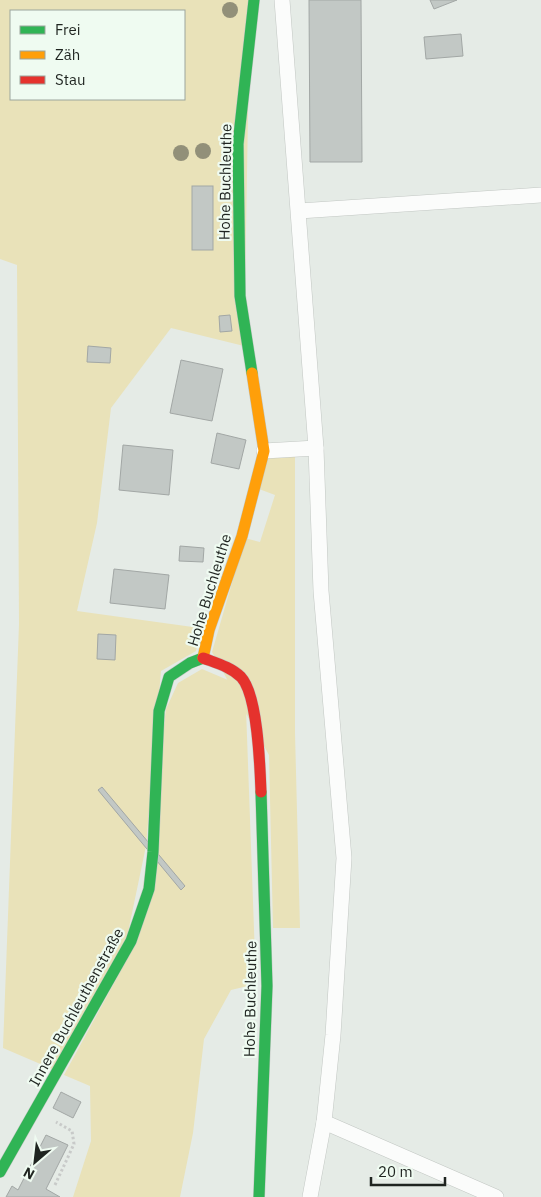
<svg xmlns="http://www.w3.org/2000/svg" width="541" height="1197" font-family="'IBM Plex Sans',sans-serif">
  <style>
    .green { fill: #e9e2b9; fill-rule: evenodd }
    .building { fill: #c2c8c5; stroke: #a2a7a5 }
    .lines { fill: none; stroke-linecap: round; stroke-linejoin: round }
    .lane-casing { stroke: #c2c7c3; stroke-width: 16 }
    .fast-casing { stroke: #c2c7c3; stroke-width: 12 }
    .slow-casing { stroke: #c2c7c3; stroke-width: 12 }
    .jam-casing { stroke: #c2c7c3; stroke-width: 12 }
    .path { stroke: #c8cac9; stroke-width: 3; stroke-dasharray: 2.5 2.5; stroke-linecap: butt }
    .lane { stroke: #fbfcfb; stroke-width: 15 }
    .fast { stroke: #30b455; stroke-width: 11 }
    .slow { stroke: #ff9f0a; stroke-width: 11 }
    .jam { stroke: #e5322d; stroke-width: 11 }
    .tree { fill: #929079 }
    .labels { text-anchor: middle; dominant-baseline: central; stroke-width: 4.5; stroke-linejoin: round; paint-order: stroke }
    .street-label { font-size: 15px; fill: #1f2420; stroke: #effbf1 }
  </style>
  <rect width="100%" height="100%" fill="#e5ebe6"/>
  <!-- green -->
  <g class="green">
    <path d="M 0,0 L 250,0 L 244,346 L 171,328 L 111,408 L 97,523 L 77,611 L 200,628 L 196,651 L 161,671 L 146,846 L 127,937 L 52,1069 L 3,1048 L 19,624 L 17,265 L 0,259 ZM 11,11 L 184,11 L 184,99 L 11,99 Z"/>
    <polygon points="295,454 295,733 300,928 273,928 269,755 212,652 245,538 260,542 275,495 259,489 268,456"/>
    <polygon points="202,669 235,683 246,709 256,984 231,990 204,1039 193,1133 180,1197 73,1197 91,1141 90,1086 64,1075 136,943 166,709 178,683"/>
  </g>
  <!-- building -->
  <g class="building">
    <polygon points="309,0 361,0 362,162 310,162"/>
    <polygon points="430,0 457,0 434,9"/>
    <polygon points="461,34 463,56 426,59 424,37"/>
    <rect x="192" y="186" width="21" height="64"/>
    <polygon points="230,315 232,331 220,332 219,316"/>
    <polygon points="88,346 111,348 110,363 87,362"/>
    <polygon points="181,360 223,369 212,421 170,413"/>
    <polygon points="217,433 246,440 239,469 211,463"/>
    <polygon points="123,445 173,450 169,495 119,490"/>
    <polygon points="180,546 204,548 203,562 179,561"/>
    <polygon points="114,569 169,575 165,609 110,603"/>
    <polygon points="98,634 116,635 115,660 97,659"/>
    <polygon points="102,787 185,886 181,890 98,790"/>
    <polygon points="61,1092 81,1102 73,1118 53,1108"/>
    <polygon points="46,1135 68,1145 46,1189 60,1197 6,1197 12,1186 18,1190"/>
  </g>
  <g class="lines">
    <!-- lane casing -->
    <g class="lane-casing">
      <g id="lane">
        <polyline points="282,0 316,448 321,591 344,858 333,1035 324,1122 310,1197"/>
        <polyline points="299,211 541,195"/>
        <polyline points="264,451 316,448"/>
        <polyline points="324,1122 496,1197"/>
      </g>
    </g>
    <!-- fast casing -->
    <g class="fast-casing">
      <g id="fast">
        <polyline points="252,373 240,296 238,144 254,0"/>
        <polyline points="0,1172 131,941 149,889 153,852 159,711 169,677 190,663 203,658"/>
        <polyline points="259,1197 267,986 261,792"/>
      </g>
    </g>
    <!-- slow casing -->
    <g class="slow-casing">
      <polyline id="slow" points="203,658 209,630 242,536 264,451 252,373"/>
    </g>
    <!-- jam casing -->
    <g class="jam-casing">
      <path id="jam" d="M 203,658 C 216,663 231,667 241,677 C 258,695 260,767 261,792"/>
    </g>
    <!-- path -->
    <polyline class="path" points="55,1185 74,1144 72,1131 56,1122"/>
    <!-- lane -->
    <use href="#lane" class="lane"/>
    <!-- fast -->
    <use href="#fast" class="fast"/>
    <!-- slow -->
    <use href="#slow" class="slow"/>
    <!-- jam -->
    <use href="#jam" class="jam"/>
  </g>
  <!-- trees -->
  <g class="tree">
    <circle cx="230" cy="10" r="8"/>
    <circle cx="203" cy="151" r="8"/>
    <circle cx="181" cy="153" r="8"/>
  </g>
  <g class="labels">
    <!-- street labels -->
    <g class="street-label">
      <text transform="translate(225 182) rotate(-89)">Hohe Buchleuthe</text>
      <text transform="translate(209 590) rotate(-73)">Hohe Buchleuthe</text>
      <text transform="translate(250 999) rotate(-89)">Hohe Buchleuthe</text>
      <text transform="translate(76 1007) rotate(-61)">Innere Buchleuthenstraße</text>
    </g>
  </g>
  <!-- legend -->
  <rect x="10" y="10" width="175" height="90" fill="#effbf1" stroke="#9ca59d"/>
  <rect x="20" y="26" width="25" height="8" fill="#30b455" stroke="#9ca59d"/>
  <text x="55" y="35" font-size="15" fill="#1f2420">Frei</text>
  <rect x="20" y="51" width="25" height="8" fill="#ff9f0a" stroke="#9ca59d"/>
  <text x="55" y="60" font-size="15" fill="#1f2420">Zäh</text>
  <rect x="20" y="76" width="25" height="8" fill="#e5322d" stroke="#9ca59d"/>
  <text x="55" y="85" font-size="15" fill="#1f2420">Stau</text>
  <!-- north arrow -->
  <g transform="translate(35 1162) rotate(208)" stroke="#effbf1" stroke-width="4" paint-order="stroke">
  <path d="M0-4L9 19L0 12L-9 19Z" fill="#1f2420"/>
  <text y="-8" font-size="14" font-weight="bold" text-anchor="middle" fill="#1f2420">N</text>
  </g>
  <!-- scale -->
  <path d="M371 1177v8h74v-8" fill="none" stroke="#1f2420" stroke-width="2.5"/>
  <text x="378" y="1177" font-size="15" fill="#1f2420" stroke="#effbf1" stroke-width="4" paint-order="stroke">20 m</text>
</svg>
